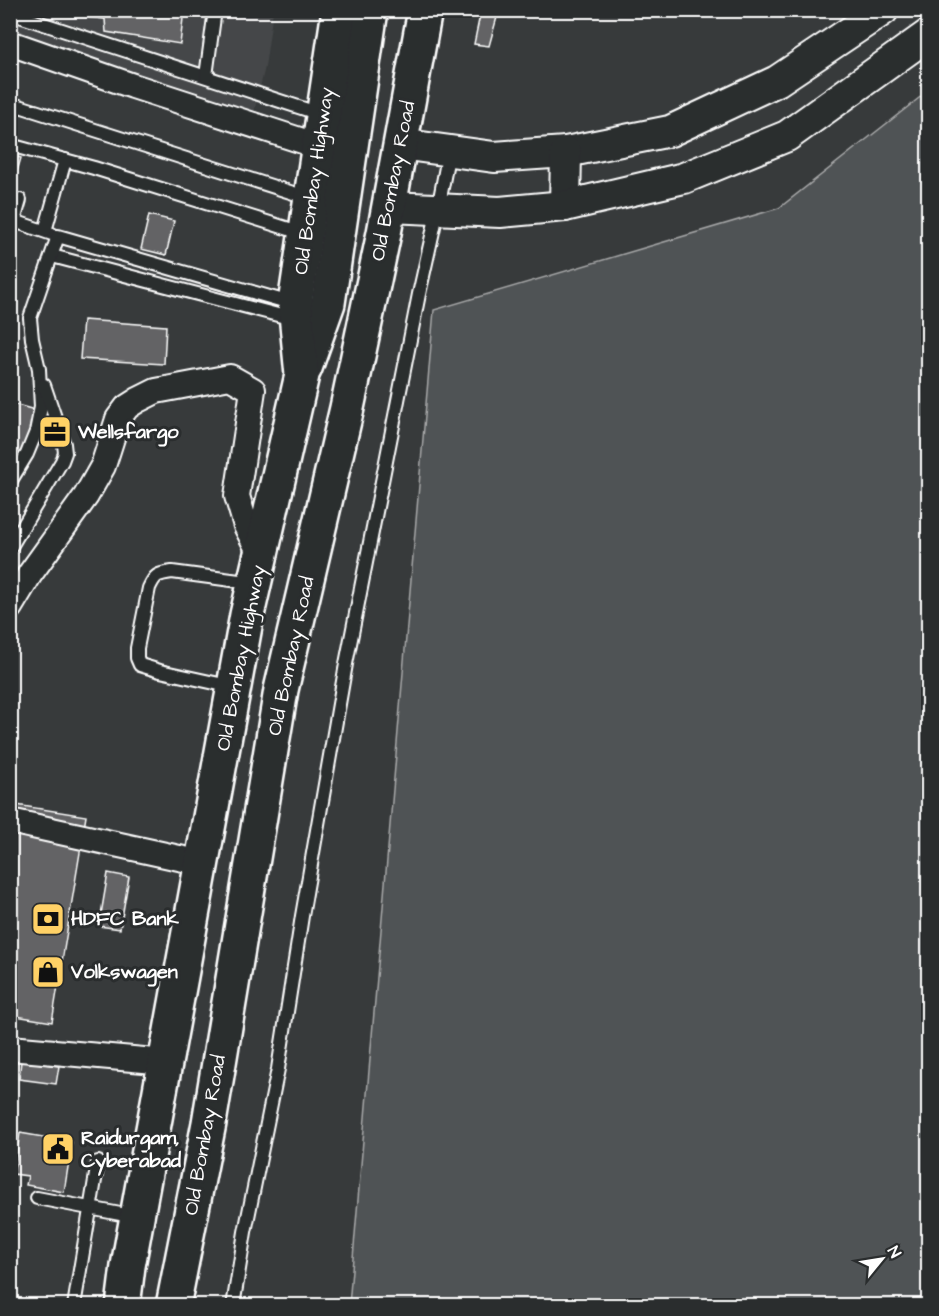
<svg xmlns="http://www.w3.org/2000/svg" width="939" height="1316" font-family="'Architects Daughter',sans-serif">
  <style>
    .built { fill: #444748 }
    .green { fill: #505354; stroke: #a8a9aa; stroke-width: 1.5 }
    .building { fill: #636465; stroke: #fff; stroke-width: 1.5 }
    .lines { fill: none; stroke-linecap: round; stroke-linejoin: round }
    .service-casing { stroke: #fff; stroke-width: 16 }
    .minor-casing { stroke: #fff; stroke-width: 28 }
    .tertiary-casing { stroke: #fff; stroke-width: 34 }
    .primary-casing { stroke: #fff; stroke-width: 38 }
    .service { stroke: #2a2d2e; stroke-width: 12 }
    .minor { stroke: #2a2d2e; stroke-width: 24 }
    .tertiary { stroke: #2a2d2e; stroke-width: 30 }
    .primary { stroke: #2a2d2e; stroke-width: 33 }
    .labels { text-anchor: middle; dominant-baseline: central; stroke-width: 6; stroke-linejoin: round; paint-order: stroke }
    .street-label { font-size: 20px; fill: #fff; stroke: #2a2d2e }
    .poi-label { font-size: 20px; font-weight: bold; fill: #fff; stroke: #2a2d2e; text-anchor: start }
  </style>
  <rect width="100%" height="100%" fill="#373a3b"/>
  <filter id="ink" filterUnits="userSpaceOnUse"><feTurbulence type="fractalNoise" baseFrequency=".0167" numOctaves="2"/><feDisplacementMap in="SourceGraphic" scale="12" xChannelSelector="R" yChannelSelector="G"/><feConvolveMatrix kernelMatrix="1 2 1 2 8 2 1 2 1" color-interpolation-filters="sRGB"/></filter>
  <g filter="url(#ink)">
    <!-- built -->
    <polygon class="built" points="11,11 273,11 265,67 252,121 11,34"/>
    <!-- green -->
    <polygon class="green" points="928,91 928,1305 349,1305 434,310 779,208"/>
    <!-- building -->
    <g class="building">
      <polygon points="55,10 184,10 180,44 106,32 105,19 55,14"/>
      <polygon points="481,10 499,10 489,46 474,44"/>
      <polygon points="10,155 21,158 10,195"/>
      <polygon points="149,215 174,221 166,255 141,249"/>
      <polygon points="83,320 166,326 164,364 80,359"/>
      <polygon points="10,403 42,412 10,481"/>
      <polygon points="10,804 86,816 52,1022 10,1015"/>
      <polygon points="108,873 129,877 120,929 99,926"/>
      <polygon points="21,1061 59,1066 56,1084 19,1079"/>
      <polygon points="20,1133 72,1142 64,1192 26,1185 28,1176 13,1174"/>
    </g>
    <g class="lines">
      <!-- service casing -->
      <g class="service-casing">
        <g id="service">
          <polyline points="10,13 323,115"/>
          <polyline points="206,76 215,10"/>
          <polyline points="10,103 309,198"/>
          <polyline points="10,145 94,168 305,234"/>
          <polyline points="14,221 52,234"/>
          <polyline points="45,231 65,160"/>
          <polyline points="10,235 20,200"/>
          <polyline points="52,256 293,319"/>
          <polyline points="10,482 27,454 36,432 41,407 39,369 32,339 30,318 58,236 294,304"/>
          <polyline points="10,548 62,461 65,453 64,444 44,385"/>
          <path d="M 233,687 L 160,671 L 140,665 L 137,658 L 137,648 L 149,588 C 155,575 157,574 172,572 L 254,583"/>
          <polyline points="37,1198 136,1217"/>
          <polyline points="74,1306 98,1162"/>
          <polyline points="233,1306 245,1232 278,1069 302,916 346,664 419,294 438,209 449,151"/>
        </g>
      </g>
      <!-- minor casing -->
      <g class="minor-casing">
        <g id="minor">
          <polyline points="10,43 133,86 318,146"/>
          <polyline points="10,607 30,574 86,496 103,466 118,419 127,407 138,400 156,391 230,377 253,390 237,496 246,526 261,555"/>
          <polyline points="10,821 202,863"/>
          <polyline points="10,1048 166,1062"/>
        </g>
      </g>
      <!-- tertiary casing -->
      <g class="tertiary-casing">
        <g id="tertiary">
          <polyline points="400,144 494,157 566,152 670,131 777,81 883,10"/>
          <polyline points="565,206 566,152"/>
          <polyline points="390,207 500,212 565,206 684,178 787,136 928,35"/>
        </g>
      </g>
      <!-- primary casing -->
      <g class="primary-casing">
        <g id="primary">
          <polyline points="305,368 328,303 371,10"/>
          <polyline points="123,1306 128,1266 247,615 302,375 295,304 339,10"/>
          <polyline points="173,1306 209,1123 281,690 347,408 384,233 425,10"/>
        </g>
      </g>
      <!-- service -->
      <use href="#service" class="service"/>
      <!-- minor -->
      <use href="#minor" class="minor"/>
      <!-- tertiary -->
      <use href="#tertiary" class="tertiary"/>
      <!-- primary -->
      <use href="#primary" class="primary"/>
    </g>
  </g>
  <!-- icons -->
  <defs>
    <g id="office-square" transform="scale(1.725)"><rect x="-9" y="-9" width="18" height="18" rx="4" fill="#ffd166" stroke="#2a2d2e"/><path d="M-6-3h4V-5.5h4V-3h4V5H-6ZM-1-4.5V-3h2v-1.5ZM-6 0V1H6V0Z" fill="#111"/></g>
    <g id="bank-square" transform="scale(1.725)"><rect x="-9" y="-9" width="18" height="18" rx="4" fill="#ffd166" stroke="#2a2d2e"/><path d="M-6-4H6V4H-6ZM0-2.3a2.3 2.3 0 1 0 0 4.6a2.3 2.3 0 1 0 0-4.6Z" fill="#111"/></g>
    <g id="shop-square" transform="scale(1.725)"><rect x="-9" y="-9" width="18" height="18" rx="4" fill="#ffd166" stroke="#2a2d2e"/><path d="M-5-2.5h2.3a2.7 3.5 0 0 1 5.4 0H5L5.5 6h-11ZM-1.5-2.5h3a1.5 2.3 0 0 0-3 0Z" fill="#111"/></g>
    <g id="civic-square" transform="scale(1.725)"><rect x="-9" y="-9" width="18" height="18" rx="4" fill="#ffd166" stroke="#2a2d2e"/><path d="M-.6-6.5H3V-4.5H.6V-3L4-1V1h2V6H-6V1h2V-1L-.6-3ZM-1.2 2.5V6h2.4V2.5Z" fill="#111"/></g>
  </defs>
  <g fill-rule="evenodd">
    <use href="#office-square" x="55" y="432"/>
    <use href="#bank-square" x="48" y="919"/>
    <use href="#shop-square" x="48" y="972"/>
    <use href="#civic-square" x="58" y="1149"/>
  </g>
  <g class="labels">
    <!-- street labels -->
    <g class="street-label">
      <text transform="translate(314 181) rotate(-82)">Old Bombay Highway</text>
      <text transform="translate(393 181) rotate(-79)">Old Bombay Road</text>
      <text transform="translate(291 656) rotate(-78)">Old Bombay Road</text>
      <text transform="translate(241 658) rotate(-79)">Old Bombay Highway</text>
      <text transform="translate(205 1135) rotate(-80)">Old Bombay Road</text>
    </g>
    <!-- poi labels -->
    <g class="poi-label">
      <text x="78" y="432">Wellsfargo</text>
      <text x="71" y="919">HDFC Bank</text>
      <text x="71" y="972">Volkswagen</text>
      <text x="81" y="1138">Raidurgam,<tspan x="81" dy="23">Cyberabad</tspan></text>
    </g>
  </g>
  <!-- margin -->
  <rect width="939" height="1316" fill="none" stroke="#2a2d2e" stroke-width="36"/>
  <rect x="18" y="18" width="903" height="1280" fill="none" stroke="#fff" stroke-width="2" filter="url(#ink)"/>
  <!-- north arrow -->
  <g transform="translate(882 1259) rotate(60)" stroke="#2a2d2e" stroke-width="4.5" paint-order="stroke">
  <path d="M0-4.5L10 22L0 15L-10 22Z" fill="#ffffff"/>
  <text y="-9" font-size="16" font-weight="bold" text-anchor="middle" fill="#ffffff">N</text>
  </g>
</svg>
